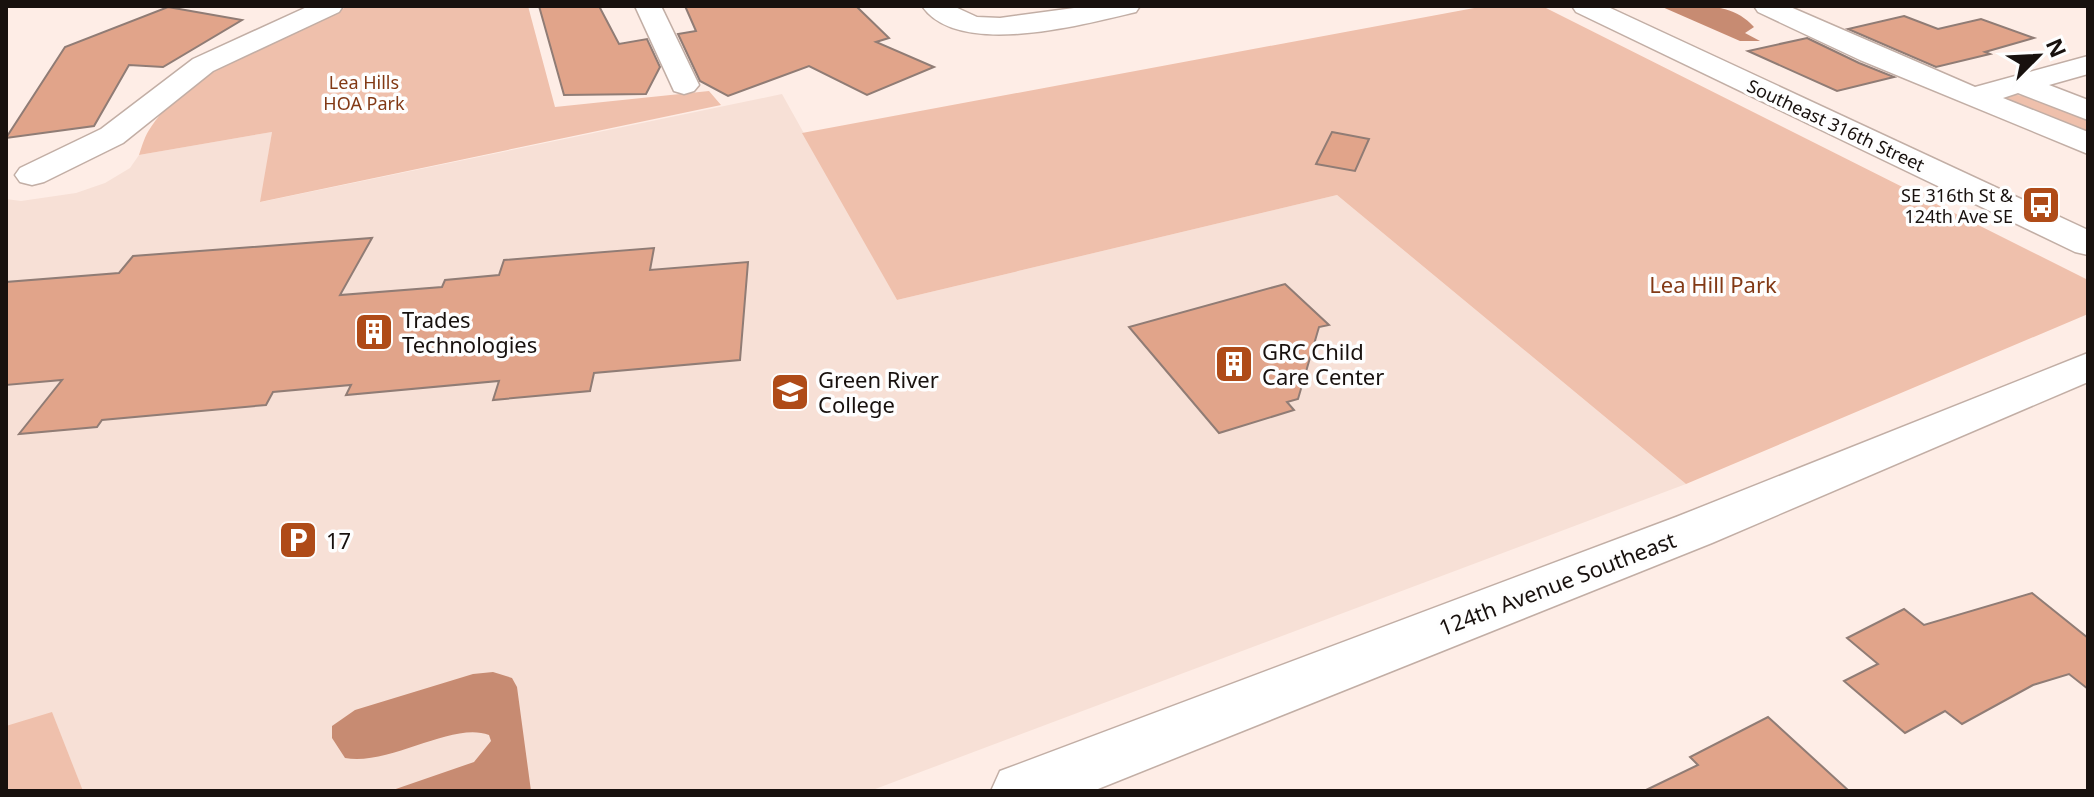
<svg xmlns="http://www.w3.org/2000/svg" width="2094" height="797" font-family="'Noto Sans',sans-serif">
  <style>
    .built { fill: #f7e0d6 }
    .green { fill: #efc0ac }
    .water { fill: #c78b72 }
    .building { fill: #e1a48a; stroke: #907c75; stroke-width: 2 }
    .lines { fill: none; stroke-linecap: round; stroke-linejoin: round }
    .street-casing { stroke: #c2aea5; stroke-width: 3 }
    .secondary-casing { stroke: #c2aea5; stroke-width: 3 }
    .street { fill: #fff; fill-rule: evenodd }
    .secondary { fill: #fff; fill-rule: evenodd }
    .labels { text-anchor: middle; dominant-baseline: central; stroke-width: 7; stroke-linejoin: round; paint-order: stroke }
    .far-park-label { font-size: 18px; fill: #823915; stroke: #fefefe }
    .far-street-label { font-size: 18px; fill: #18110e; stroke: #fefefe }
    .far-poi-label { font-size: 18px; fill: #18110e; stroke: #fefefe; text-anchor: end }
    .park-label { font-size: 22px; fill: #823915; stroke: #fefefe }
    .poi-label { font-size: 22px; fill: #18110e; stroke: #fefefe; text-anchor: start }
    .street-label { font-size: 22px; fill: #18110e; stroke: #fefefe }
  </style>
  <rect width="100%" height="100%" fill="#feede6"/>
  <!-- built -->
  <polygon class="built" points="782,94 897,300 1337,195 1686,484 870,791 6,791 6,199 21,201 76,193 105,183 130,168 139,155 272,132 261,202"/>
  <!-- green -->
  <g class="green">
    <path d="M 349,6 L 528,6 L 555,107 L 709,91 L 721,105 L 260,202 L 272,132 L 139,155 C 142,146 145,135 151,127 C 191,68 286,33 349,6 Z"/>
    <polygon points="1485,6 1542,6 2088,280 2088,314 1686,484 1337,195 897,300 802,133"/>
    <polygon points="2012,94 2029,97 2088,121 2088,133 2005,98"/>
    <polygon points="52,712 83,791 6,791 6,726"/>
  </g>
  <!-- water -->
  <g class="water">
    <path d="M 1660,6 C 1692,6 1731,0 1754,27 L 1745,33 L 1760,41 L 1740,41 Z"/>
    <path d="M 493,672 L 512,678 L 517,687 L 531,791 L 390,791 L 474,762 L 491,741 L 489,735 C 452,721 391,766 345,758 L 332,738 L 332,726 L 355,710 L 473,674 Z"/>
  </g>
  <!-- building -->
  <g class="building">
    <polygon points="539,6 599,6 619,44 647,39 660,67 646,94 564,95"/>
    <polygon points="685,6 856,6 889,38 876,42 934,67 867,95 809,66 728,96 700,81 678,34 696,31"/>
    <polygon points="168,7 242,20 163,67 129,65 94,126 6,138 65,47"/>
    <polygon points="1904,16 1938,29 1981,19 2034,38 1985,52 1990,54 1936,67 1848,29"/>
    <polygon points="1807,38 1859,63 1894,77 1837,91 1748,51"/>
    <polygon points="1332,132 1369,139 1355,171 1316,164"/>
    <polygon points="372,238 340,295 442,287 445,280 499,275 504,260 654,248 650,270 748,262 740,360 594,373 590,391 493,400 499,381 346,395 351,385 273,392 266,405 102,420 97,427 19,434 62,380 6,385 6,282 119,273 133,256"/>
    <polygon points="1285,284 1329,325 1319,327 1298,399 1287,402 1294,410 1219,433 1129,327"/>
    <polygon points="2032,593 2088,638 2088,689 2069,674 2033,685 1962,724 1945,711 1905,733 1844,681 1878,664 1847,638 1904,609 1924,625"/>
    <polygon points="1768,717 1849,791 1644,791 1698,765 1690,757"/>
  </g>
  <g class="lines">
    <!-- street casing -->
    <g class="street-casing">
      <g id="street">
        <polygon points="309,6 343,6 339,12 213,71 123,143 44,182 32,185 20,182 15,175 20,168 101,129 193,59"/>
        <polygon points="635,6 661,6 699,85 694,91 684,94 674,91"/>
        <path d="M 922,6 L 953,6 L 977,17 L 1000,18 L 1089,6 L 1140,6 L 1136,12 C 1085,24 958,59 922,6 Z"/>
        <polygon points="1572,6 1606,6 2088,230 2088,255 2075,252 1576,12"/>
        <polygon points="1754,6 1788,6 1975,87 2088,56 2088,74 2049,85 2088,100 2088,120 2018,93 2003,98 2088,132 2088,154 1860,60 1758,12"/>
      </g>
    </g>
    <!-- secondary casing -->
    <g class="secondary-casing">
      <polygon id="secondary" points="2088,353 2088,382 1712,543 1093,791 991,791 1000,771 1676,517"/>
    </g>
    <!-- street -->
    <use href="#street" class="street"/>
    <!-- secondary -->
    <use href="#secondary" class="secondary"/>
  </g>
  <!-- icons -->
  <defs>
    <g id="bus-square" transform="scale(2)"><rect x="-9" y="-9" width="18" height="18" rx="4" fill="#af4b18" stroke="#fefefe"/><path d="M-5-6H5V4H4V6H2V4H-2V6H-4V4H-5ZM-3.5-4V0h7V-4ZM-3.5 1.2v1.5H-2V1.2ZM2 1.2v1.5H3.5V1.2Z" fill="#fff"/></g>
    <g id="building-square" transform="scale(2)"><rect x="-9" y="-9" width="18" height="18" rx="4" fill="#af4b18" stroke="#fefefe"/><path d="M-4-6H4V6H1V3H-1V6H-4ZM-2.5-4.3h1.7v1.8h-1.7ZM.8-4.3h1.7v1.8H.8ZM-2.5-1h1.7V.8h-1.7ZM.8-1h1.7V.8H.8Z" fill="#fff"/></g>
    <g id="university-square" transform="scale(2)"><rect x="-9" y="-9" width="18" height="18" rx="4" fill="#af4b18" stroke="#fefefe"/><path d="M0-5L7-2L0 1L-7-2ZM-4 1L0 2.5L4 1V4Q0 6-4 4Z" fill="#fff"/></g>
    <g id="parking-square" transform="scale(2)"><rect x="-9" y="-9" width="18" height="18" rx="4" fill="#af4b18" stroke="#fefefe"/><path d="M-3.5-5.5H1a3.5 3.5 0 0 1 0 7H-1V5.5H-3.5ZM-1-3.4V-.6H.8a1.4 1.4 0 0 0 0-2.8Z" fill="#fff"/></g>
  </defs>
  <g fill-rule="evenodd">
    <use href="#bus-square" x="2041" y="205"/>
    <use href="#building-square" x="374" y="332"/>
    <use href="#building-square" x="1234" y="364"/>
    <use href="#university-square" x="790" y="392"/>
    <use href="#parking-square" x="298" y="540"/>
  </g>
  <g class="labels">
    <!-- far-park labels -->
    <g class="far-park-label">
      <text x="364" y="82">Lea Hills<tspan x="364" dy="21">HOA Park</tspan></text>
    </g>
    <!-- far-street labels -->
    <g class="far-street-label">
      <text transform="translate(1836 125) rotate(25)">Southeast 316th Street</text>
    </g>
    <!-- far-poi labels -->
    <g class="far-poi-label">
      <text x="2013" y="195">SE 316th St &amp;<tspan x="2013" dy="21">124th Ave SE</tspan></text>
    </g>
    <!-- park labels -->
    <g class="park-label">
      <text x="1713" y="284">Lea Hill Park</text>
    </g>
    <!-- poi labels -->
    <g class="poi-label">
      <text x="402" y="319">Trades<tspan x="402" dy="25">Technologies</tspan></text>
      <text x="1262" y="351">GRC Child<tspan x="1262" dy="25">Care Center</tspan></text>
      <text x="818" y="379">Green River<tspan x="818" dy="25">College</tspan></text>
      <text x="326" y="540">17</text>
    </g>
    <!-- street labels -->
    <g class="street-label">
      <text transform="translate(1557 583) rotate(-21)">124th Avenue Southeast</text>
    </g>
  </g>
  <!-- border -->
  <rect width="2094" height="797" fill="none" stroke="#18110e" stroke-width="16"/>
  <!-- north arrow -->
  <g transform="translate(2038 56) rotate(66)" stroke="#fefefe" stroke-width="6" paint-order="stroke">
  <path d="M0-6L14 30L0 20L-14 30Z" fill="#18110e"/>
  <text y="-12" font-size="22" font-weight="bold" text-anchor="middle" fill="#18110e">N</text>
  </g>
</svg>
